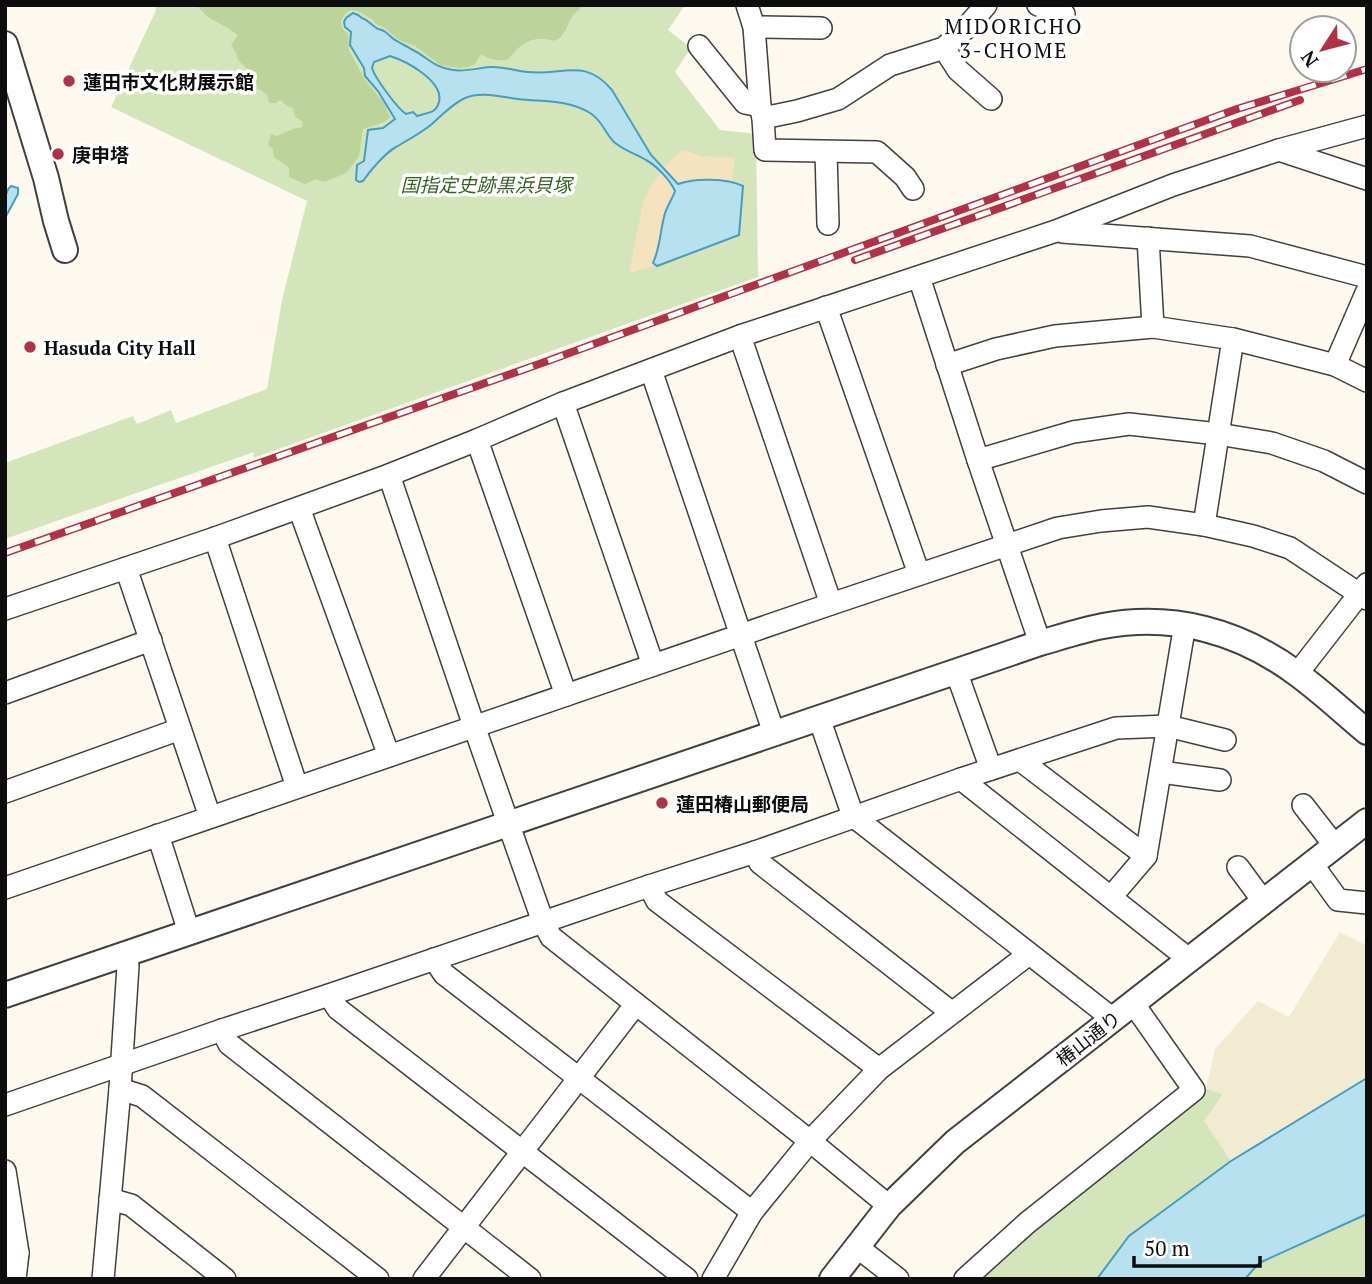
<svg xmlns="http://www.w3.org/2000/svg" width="1372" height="1284" font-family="'PT Serif','Noto Sans JP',serif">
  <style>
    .farmland { fill: #f1ebd1 }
    .green { fill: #d5e5bb }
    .forest { fill: #bcd49c }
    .sand { fill: #f5e3bf }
    .water { fill: #b8e1f0; stroke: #469dc0; stroke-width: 2; fill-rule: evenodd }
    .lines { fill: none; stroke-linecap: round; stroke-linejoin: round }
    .minor-casing { stroke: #404040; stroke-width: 24 }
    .tertiary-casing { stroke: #404040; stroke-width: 28 }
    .minor { stroke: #fff; stroke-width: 21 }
    .tertiary { stroke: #fff; stroke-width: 24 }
    .rail-casing { stroke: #b03247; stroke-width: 8 }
    .rail { stroke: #fff; stroke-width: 5; stroke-dasharray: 16; stroke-linecap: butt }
    .poi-dot { fill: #b03247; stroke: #fff; stroke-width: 2.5 }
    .labels { text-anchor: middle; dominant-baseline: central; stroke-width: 7; stroke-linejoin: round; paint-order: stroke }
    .poi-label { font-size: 19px; font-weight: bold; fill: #0d0d0d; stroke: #fff; text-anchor: start }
    .park-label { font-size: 19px; font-style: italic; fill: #375e24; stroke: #fff }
    .street-label { font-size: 19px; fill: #0d0d0d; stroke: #fff }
    .neighbourhood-label { font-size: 21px; letter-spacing: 2px; fill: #0d0d0d; stroke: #fff }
  </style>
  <rect width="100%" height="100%" fill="#fdf9ef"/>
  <!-- farmland -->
  <polygon class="farmland" points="1340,932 1367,946 1367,1078 1231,1161 1203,1121 1223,1094 1206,1089 1215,1049 1258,1001 1289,1017"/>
  <!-- green -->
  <g class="green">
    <polygon points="155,5 685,5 668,30 691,48 675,72 720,130 756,134 758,277 253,458 254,452 5,539 5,463 133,416 137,424 171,410 176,423 267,389 282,300 307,201 111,107 156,10"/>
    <polygon points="1206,1089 1223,1094 1204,1121 1231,1161 1129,1236 1097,1279 977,1279 1019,1237"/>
    <polygon points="1367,1214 1367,1279 1245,1279 1259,1263"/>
  </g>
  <!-- forest -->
  <path class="forest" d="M 196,5 L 583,5 C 580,9 575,13 572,17 C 567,25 565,36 556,40 C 551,42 550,39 545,39 C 529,37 517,47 509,59 C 498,62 490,60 481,54 L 475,64 L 469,67 L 459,68 L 440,65 L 415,46 L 399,40 L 385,28 L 376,24 L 372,19 L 357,11 L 351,10 L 345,14 L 341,21 L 342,28 L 348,34 L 349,50 L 365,80 L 384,103 L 390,117 L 385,122 L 363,129 L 359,156 L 352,166 L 346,173 L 325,182 L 316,179 L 305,184 L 289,177 L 289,168 L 274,157 L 273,149 L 268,145 L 271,134 L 277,136 L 293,129 L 303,127 L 302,121 L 295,117 L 293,108 L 287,106 L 280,100 L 276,103 L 269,103 C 268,95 266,93 259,89 L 253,91 L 247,86 L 248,82 L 246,76 L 249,71 L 238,60 L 236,53 L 231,45 L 238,35 L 226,27 L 209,18 Z"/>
  <!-- sand -->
  <g class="sand">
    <polygon points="681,151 686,151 701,156 735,158 732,181 700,180 678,183 664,167"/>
    <path d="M 661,173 L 675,191 C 671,200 665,207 663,217 C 660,233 659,248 653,263 L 655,266 L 629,273 L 643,203 L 650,187 Z"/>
  </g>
  <!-- water -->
  <g class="water">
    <path d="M 353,13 L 358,15 L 362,18 C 368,20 369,23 375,27 C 379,30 380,29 384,31 C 389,34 392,39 397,41 C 401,44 407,46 411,49 C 428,57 432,67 453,70 C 466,72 478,68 490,67 C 503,66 515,71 528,72 C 563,76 584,57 612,90 L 651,155 L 678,184 C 695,178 726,178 743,186 L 739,235 L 657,266 L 653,263 C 660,248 660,233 664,217 C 666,207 672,200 675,191 C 670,180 657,166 646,160 C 636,154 623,150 614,142 C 605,133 602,120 590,113 C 567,99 543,102 518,99 C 501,97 481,91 465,98 C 452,104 442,115 432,124 C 421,133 408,140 396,147 C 385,153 370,171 363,181 L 359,182 L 356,180 L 357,165 L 364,161 L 368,130 L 383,128 L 395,119 L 378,91 L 365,76 L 364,68 L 350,45 L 351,32 L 345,27 L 344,22 L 346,18 ZM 390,56 C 406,61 444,81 439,102 C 438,106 436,109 433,111 C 428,114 422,114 417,116 L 413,112 L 406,114 C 397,108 375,78 372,68 L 374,62 Z"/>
    <path d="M 11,186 L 18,188 L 18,194 L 5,218 C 5,207 3,193 11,186 Z"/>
    <polygon points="1367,1078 1367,1214 1259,1263 1245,1279 1097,1279 1129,1236 1231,1161"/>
  </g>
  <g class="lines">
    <!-- minor casing -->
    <g class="minor-casing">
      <g id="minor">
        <polyline points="747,5 754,27 760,106 763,118 797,111 838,99 890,65 944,48 965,29 986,5"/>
        <polyline points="1038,5 1064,14"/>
        <polyline points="754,27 821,28"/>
        <polyline points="699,46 745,103 760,106"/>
        <polyline points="944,48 958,70 991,99"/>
        <polyline points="763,118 765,150 877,152 905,177 913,189"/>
        <polyline points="1279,150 1367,179"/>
        <polyline points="826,152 828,224"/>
        <polyline points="1062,232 1250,246 1367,277"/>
        <polyline points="1148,238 1153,327"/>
        <polyline points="919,277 978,460 1040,643"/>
        <polyline points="826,307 919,574"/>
        <polyline points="740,336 831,604"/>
        <polyline points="947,365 996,349 1055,336 1153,327 1233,339 1335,365 1367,381"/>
        <polyline points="1335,365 1367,291"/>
        <polyline points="651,370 774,733"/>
        <polyline points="563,403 653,665"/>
        <polyline points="477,440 566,695"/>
        <polyline points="978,460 1073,432 1129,424 1218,434 1272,443 1324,461 1367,483"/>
        <polyline points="389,475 474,726 543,922 551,937 810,1141 889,1206"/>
        <polyline points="299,508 389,756"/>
        <polyline points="1204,525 1233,339"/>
        <polyline points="215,538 297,787"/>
        <polyline points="126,568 210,817"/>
        <polyline points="5,609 215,538 389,475 477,440 563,403 740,336 1056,231 1173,185 1279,150 1367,126"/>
        <polyline points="956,671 991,769"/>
        <polyline points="1297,674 1367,584"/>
        <polyline points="5,693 151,640"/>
        <polyline points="819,718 853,816 1113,1019"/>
        <polyline points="1020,760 1146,856"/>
        <polyline points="1161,772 1220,780"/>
        <polyline points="961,779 1190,960"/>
        <polyline points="5,792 180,729"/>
        <polyline points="1303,805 1335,846"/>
        <polyline points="158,835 189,932"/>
        <polyline points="755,852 760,863 951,1012"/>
        <polyline points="1312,864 1338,900 1367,903"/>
        <polyline points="1238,867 1264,902"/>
        <polyline points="649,886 657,901 879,1069"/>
        <polyline points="5,888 831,604 1058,528 1101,521 1148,517 1204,525 1253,536 1290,548 1367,599"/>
        <polyline points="1111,897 1146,856 1185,624"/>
        <polyline points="434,959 444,974 752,1212"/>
        <polyline points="329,995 338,1009 687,1279"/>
        <polyline points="222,1030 229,1044 530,1279"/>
        <polyline points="120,1089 142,1096 378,1279"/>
        <polyline points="5,1105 222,1030 329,995 649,886 755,852 961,779 1116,728 1168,726 1225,740"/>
        <polyline points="5,1171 18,1253 5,1256"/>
        <polyline points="110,1199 131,1205 225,1279"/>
        <polyline points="856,1246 898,1279"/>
        <polyline points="15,1279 18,1253"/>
        <polyline points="103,1279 120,1089 128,966 124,954"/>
        <polyline points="424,1279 636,1004"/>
        <polyline points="713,1279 752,1212 810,1141 879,1069 1029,954"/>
        <polyline points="965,1279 1027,1223 1194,1090 1133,1003"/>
      </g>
    </g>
    <!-- tertiary casing -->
    <g class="tertiary-casing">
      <g id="tertiary">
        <polyline points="5,44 46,178 56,221 65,250"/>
        <path d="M 5,995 L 1040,643 C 1061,637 1082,630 1103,626 C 1173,613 1239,631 1296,673 C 1321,691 1343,712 1367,732"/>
        <polyline points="832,1279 889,1206 955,1142 1367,821"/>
      </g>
    </g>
    <!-- minor -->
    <use href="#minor" class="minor"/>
    <!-- tertiary -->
    <use href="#tertiary" class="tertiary"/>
    <!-- rail casing -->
    <g class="rail-casing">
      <g id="rail">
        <polyline points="855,260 1300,100"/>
        <polyline points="5,553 542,363 1237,109 1367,69"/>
      </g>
    </g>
    <!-- rail -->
    <use href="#rail" class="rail"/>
  </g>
  <!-- markers -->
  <g class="poi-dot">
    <circle cx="69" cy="81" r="7"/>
    <circle cx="58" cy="154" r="7"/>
    <circle cx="30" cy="347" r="7"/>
    <circle cx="662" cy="803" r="7"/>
  </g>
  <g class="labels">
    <!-- poi labels -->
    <g class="poi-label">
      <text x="83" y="81">蓮田市文化財展示館</text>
      <text x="72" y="154">庚申塔</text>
      <text x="44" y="347">Hasuda City Hall</text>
      <text x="676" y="803">蓮田椿山郵便局</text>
    </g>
    <!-- park labels -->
    <g class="park-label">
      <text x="486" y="184">国指定史跡黒浜貝塚</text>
    </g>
    <!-- street labels -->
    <g class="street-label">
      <text transform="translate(1088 1038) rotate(-38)">椿山通り</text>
    </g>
    <!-- neighbourhood labels -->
    <g class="neighbourhood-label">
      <text x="1014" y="26">MIDORICHO<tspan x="1014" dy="24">3-CHOME</tspan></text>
    </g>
  </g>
  <!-- border -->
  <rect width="1372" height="1284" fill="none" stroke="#0d0d0d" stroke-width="14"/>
  <!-- north arrow -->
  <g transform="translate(1323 49) rotate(234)"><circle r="33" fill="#ffffff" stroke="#9e9e9e" stroke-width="2"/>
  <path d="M0-5L12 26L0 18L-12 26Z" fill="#b03247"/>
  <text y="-10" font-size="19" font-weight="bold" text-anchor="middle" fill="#0d0d0d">N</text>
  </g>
  <!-- scale -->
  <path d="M1134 1256v10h126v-10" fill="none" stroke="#0d0d0d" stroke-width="3.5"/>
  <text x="1144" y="1256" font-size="21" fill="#0d0d0d" stroke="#ffffff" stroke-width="5" paint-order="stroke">50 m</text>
</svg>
